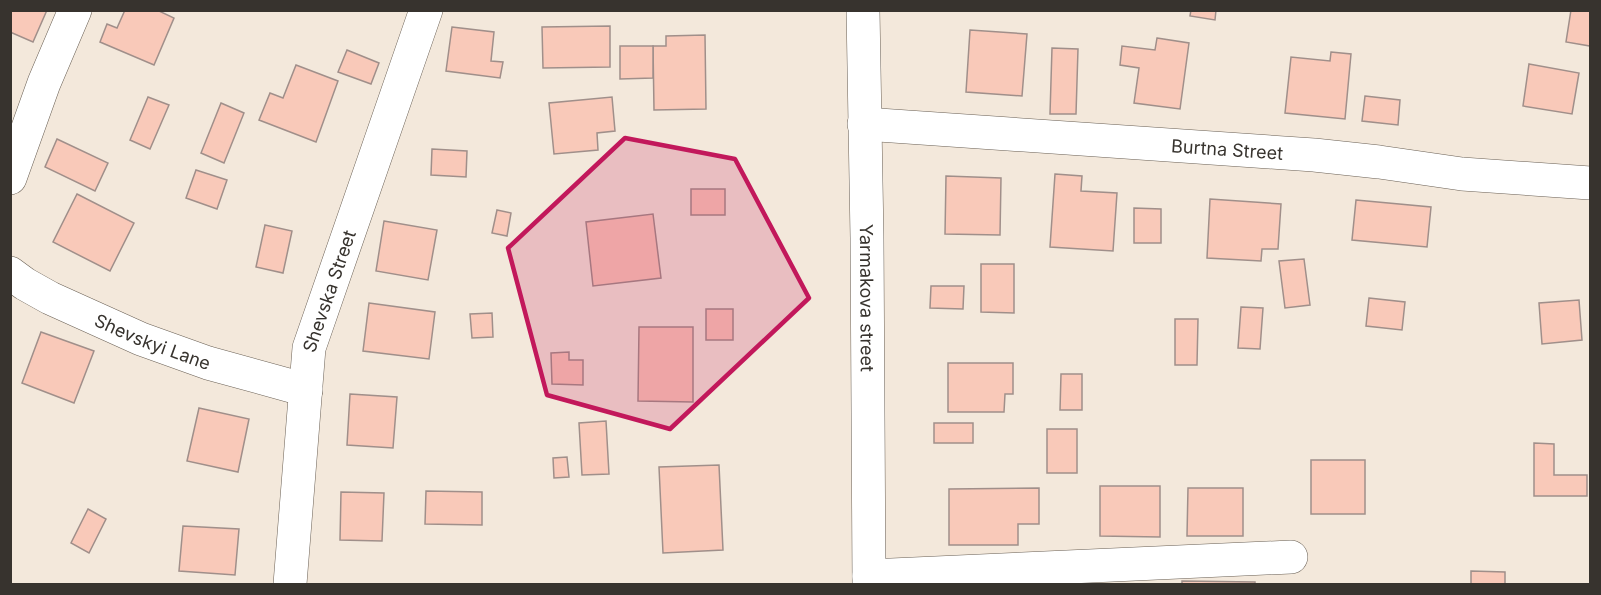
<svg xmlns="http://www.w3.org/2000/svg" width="1601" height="595" font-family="Inter,sans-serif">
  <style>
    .building { fill: #f9c9b9; stroke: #a08f8a; stroke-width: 1.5 }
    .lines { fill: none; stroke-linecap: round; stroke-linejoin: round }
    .minor-casing { stroke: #6a6055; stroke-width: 34 }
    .minor { stroke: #fff; stroke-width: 33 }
    .marked { fill: #c2185b; fill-opacity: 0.2; stroke: #c2185b; stroke-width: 4.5; stroke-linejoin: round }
    .labels { text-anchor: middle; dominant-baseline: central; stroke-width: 5; stroke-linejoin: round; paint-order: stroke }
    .street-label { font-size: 18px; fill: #37332e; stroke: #fff5eb }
  </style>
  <rect width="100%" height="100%" fill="#f3e8db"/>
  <!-- building -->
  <g class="building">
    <polygon points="10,10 47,10 33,42 10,32"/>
    <polygon points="125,10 157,10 174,18 154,65 100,42 107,24 117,28"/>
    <polygon points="1191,10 1216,10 1215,20 1190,16"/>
    <polygon points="1571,10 1590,10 1590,46 1566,42"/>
    <polygon points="610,26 610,67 543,68 542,27"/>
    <polygon points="452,27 494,32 491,61 503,62 500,78 446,71"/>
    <polygon points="970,30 1027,34 1022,96 966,92"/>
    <polygon points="705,35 706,109 654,110 653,46 666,46 666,36"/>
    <polygon points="1157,38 1189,43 1180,109 1134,103 1139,68 1120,65 1122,46 1155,50"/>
    <polygon points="620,46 653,46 653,78 620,79"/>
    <polygon points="1052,48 1078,49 1076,114 1050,114"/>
    <polygon points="347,50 379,63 371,84 338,72"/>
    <polygon points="1331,52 1351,54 1345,119 1285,113 1291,57 1330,61"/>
    <polygon points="1529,64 1579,73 1572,114 1523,106"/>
    <polygon points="296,65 338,81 316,142 259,120 270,93 283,98"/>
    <polygon points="1365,96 1400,100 1398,125 1362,121"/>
    <polygon points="148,97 169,105 150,149 130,140"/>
    <polygon points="612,97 615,131 597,133 598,150 554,154 549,103"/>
    <polygon points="221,103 244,113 224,163 201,153"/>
    <polygon points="57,139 108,163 95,191 45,167"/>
    <polygon points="432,149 467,151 466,177 431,175"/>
    <polygon points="196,170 227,180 217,209 186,198"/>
    <polygon points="1055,174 1082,176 1081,191 1117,193 1113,251 1050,247"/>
    <polygon points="946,176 1001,178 1000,235 945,234"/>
    <rect x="691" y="189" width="34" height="26"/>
    <polygon points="77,194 134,223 110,271 53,242"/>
    <polygon points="1210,199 1281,204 1278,249 1262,249 1261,261 1207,258"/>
    <polygon points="1356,200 1431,207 1427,247 1352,240"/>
    <polygon points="1134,208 1161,209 1161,243 1134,243"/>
    <polygon points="497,210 511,213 507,236 492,233"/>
    <polygon points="653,214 661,278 593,286 586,222"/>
    <polygon points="384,221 437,230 428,280 376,271"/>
    <polygon points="265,225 292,231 283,273 256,267"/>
    <polygon points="1304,259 1310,305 1285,308 1279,261"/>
    <polygon points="981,264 1014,264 1014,313 981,312"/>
    <polygon points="931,286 964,286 963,309 930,308"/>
    <polygon points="1369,298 1405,302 1402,330 1366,326"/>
    <polygon points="1579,300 1582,340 1542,344 1539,303"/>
    <polygon points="369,303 435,312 429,359 363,351"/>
    <polygon points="1241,307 1263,308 1260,349 1238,348"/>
    <rect x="706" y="309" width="27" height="31"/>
    <polygon points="492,313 493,337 472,338 470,314"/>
    <polygon points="1175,319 1198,319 1197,365 1175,365"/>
    <polygon points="639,327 693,327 693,402 638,401"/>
    <polygon points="41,332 94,351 74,403 22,383"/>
    <polygon points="569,352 569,360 583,360 583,385 552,384 551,353"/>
    <polygon points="948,363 1013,363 1013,394 1005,394 1004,412 948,412"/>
    <polygon points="1061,374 1082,374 1082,410 1060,410"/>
    <polygon points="350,394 397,397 393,448 347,445"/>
    <polygon points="199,408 249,419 238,472 187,461"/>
    <polygon points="606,421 609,474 582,475 579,423"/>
    <rect x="934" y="423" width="39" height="20"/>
    <rect x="1047" y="429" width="30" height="44"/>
    <polygon points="1534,443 1554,444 1554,475 1587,475 1587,496 1534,496"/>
    <polygon points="567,457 569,477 554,478 553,458"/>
    <rect x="1311" y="460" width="54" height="54"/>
    <polygon points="719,465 723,550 663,553 659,467"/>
    <polygon points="1100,486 1160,486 1160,537 1100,536"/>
    <polygon points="1039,488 1039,524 1018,524 1018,545 949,545 949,489"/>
    <polygon points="1188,488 1243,488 1243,536 1187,536"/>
    <polygon points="426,491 482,492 482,525 425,524"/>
    <polygon points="341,492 384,493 382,541 340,540"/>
    <polygon points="88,509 106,519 89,553 71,543"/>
    <polygon points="183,526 239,529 235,575 179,571"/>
    <polygon points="1471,571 1505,572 1505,584 1471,584"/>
    <polygon points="1182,581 1255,582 1255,584 1182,584"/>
  </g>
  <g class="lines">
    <!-- minor casing -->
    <g class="minor-casing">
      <g id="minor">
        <path id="s1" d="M 863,10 L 867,238 L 869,584"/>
        <path id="s2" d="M 864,124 L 1314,155 L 1379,162 L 1462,174 L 1590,183"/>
        <polyline points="10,178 44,83 75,10"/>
        <path id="s3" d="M 10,273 L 25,284 L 50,298 L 141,339 L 208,363 L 306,390"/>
        <polyline points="869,576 1291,557"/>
        <path id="s4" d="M 290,584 L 309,348 L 426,10"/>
      </g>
    </g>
    <!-- minor -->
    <use href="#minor" class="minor"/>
  </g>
  <!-- marked area -->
  <path class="marked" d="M 625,138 L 735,159 L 809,298 L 670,429 L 547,395 L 508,248 Z"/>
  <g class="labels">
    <!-- street labels -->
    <g class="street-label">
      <text stroke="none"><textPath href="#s2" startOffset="364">Burtna Street</textPath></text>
      <text stroke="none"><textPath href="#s4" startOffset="297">Shevska Street</textPath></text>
      <text stroke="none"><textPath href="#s1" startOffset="288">Yarmakova street</textPath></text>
      <text stroke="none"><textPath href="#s3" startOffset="159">Shevskyi Lane</textPath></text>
    </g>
  </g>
  <!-- border -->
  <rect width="1601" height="595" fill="none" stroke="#37332e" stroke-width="24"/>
</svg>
